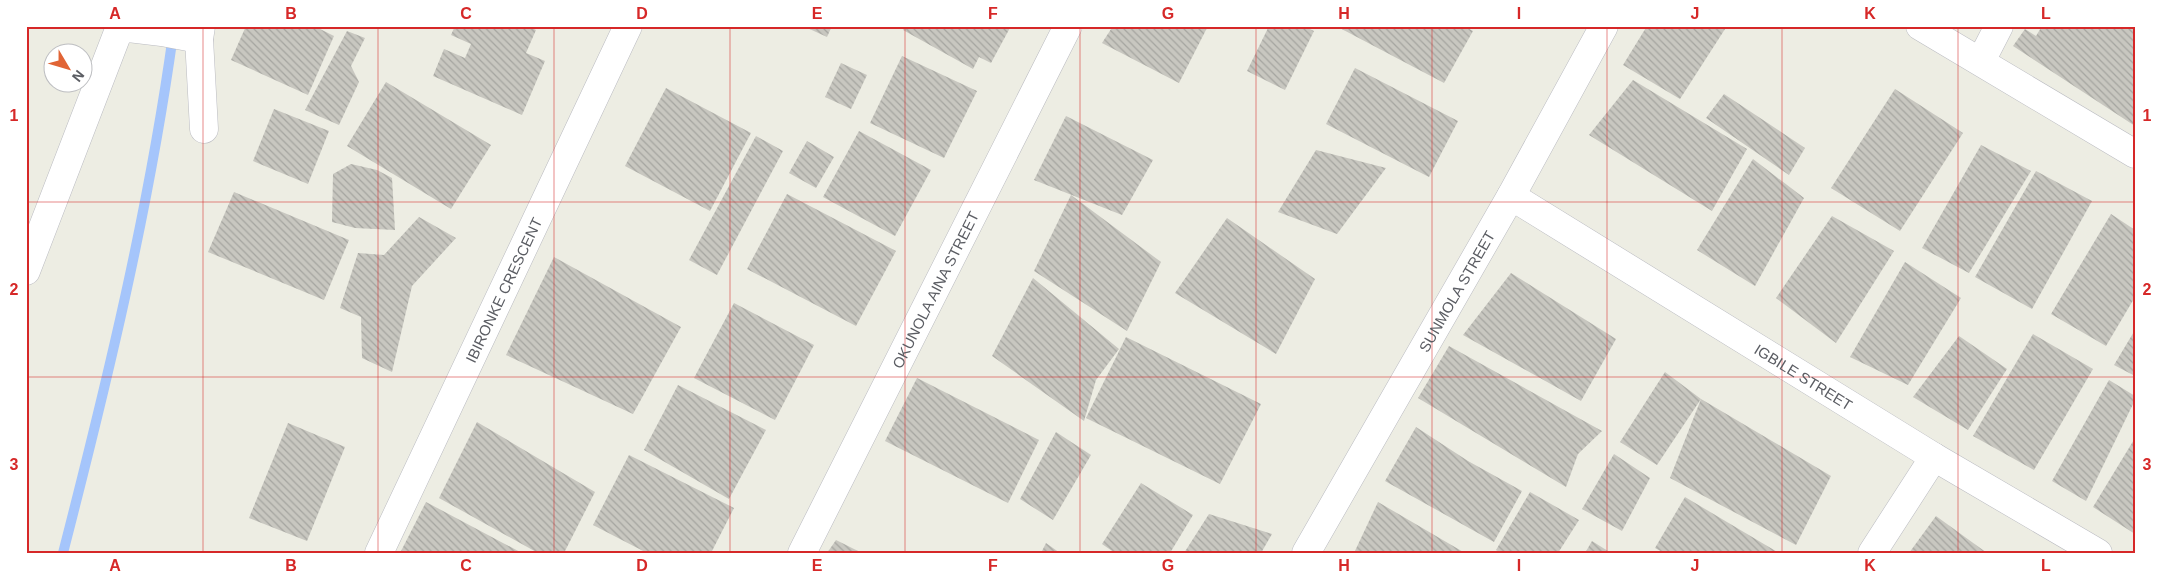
<svg xmlns="http://www.w3.org/2000/svg" width="2161" height="579" font-family="Arial,sans-serif">
  <style>
    .lines { fill: none; stroke-linecap: round; stroke-linejoin: round }
    .stream { stroke: #a5c5fb; stroke-width: 10 }
    .building { fill: url(#building-back-hatch) }
    .minor-casing { stroke: #babbc1; stroke-width: 29 }
    .minor { stroke: #fff; stroke-width: 28 }
    .grid { fill: none; stroke: #d62828; stroke-width: 1; stroke-opacity: 0.55 }
    .labels { text-anchor: middle; dominant-baseline: central; stroke-width: 5; stroke-linejoin: round; paint-order: stroke }
    .street-label { font-size: 15px; fill: #5b5d63; stroke: #fff }
    .neatline { fill: none; stroke: #d62828; stroke-width: 2 }
    .grid-label { font-size: 16px; text-anchor: middle; font-weight: bold; fill: #d62828 }
  </style>
  <defs>
    <pattern id="building-back-hatch" width="6" height="6" patternUnits="userSpaceOnUse" patternTransform="scale(1.25)"><rect width="6" height="6" fill="#c8c7c0"/><path d="M-1 5l2 2M0 0l6 6M5-1l2 2" fill="none" stroke="#a5a5a0"/></pattern>
  </defs>
  <rect width="100%" height="100%" fill="#edede3"/>
  <g class="lines">
    <!-- stream -->
    <path class="stream" d="M 63,553 C 107,382 149,209 173,35"/>
  </g>
  <!-- building -->
  <g class="building">
    <polygon points="246,26 314,26 334,36 308,95 231,60"/>
    <polygon points="455,26 528,26 536,30 526,53 545,61 522,115 433,76 444,49 465,58 471,44 451,35"/>
    <polygon points="803,26 832,26 827,37"/>
    <polygon points="905,26 1011,26 991,63 979,57 973,69 903,30"/>
    <polygon points="1113,26 1208,26 1179,83 1102,43"/>
    <polygon points="1269,26 1303,26 1314,31 1285,90 1247,71"/>
    <polygon points="1336,26 1464,26 1473,31 1444,83"/>
    <polygon points="1647,26 1727,26 1680,99 1623,65"/>
    <polygon points="2042,26 2135,26 2135,126 2013,46 2025,29 2036,36"/>
    <polygon points="347,31 365,38 351,66 359,82 339,125 305,110"/>
    <polygon points="902,56 977,91 944,158 870,123"/>
    <polygon points="841,63 867,75 851,109 825,97"/>
    <polygon points="1355,68 1458,121 1429,177 1326,124"/>
    <polygon points="1633,80 1747,149 1712,211 1589,135"/>
    <polygon points="386,82 491,145 451,209 347,146"/>
    <polygon points="666,88 751,133 710,211 625,166"/>
    <polygon points="1895,89 1963,133 1900,231 1831,188"/>
    <polygon points="1724,94 1805,148 1789,175 1706,118"/>
    <polygon points="274,109 329,131 308,184 253,161"/>
    <polygon points="1066,116 1153,160 1122,215 1034,180"/>
    <polygon points="859,131 931,170 895,236 823,197"/>
    <polygon points="756,136 783,151 717,275 689,260"/>
    <polygon points="807,141 834,157 816,188 789,173"/>
    <polygon points="1981,145 2031,171 1969,273 1922,248"/>
    <polygon points="1316,150 1386,168 1337,234 1278,212"/>
    <polygon points="1753,159 1804,198 1755,286 1697,250"/>
    <polygon points="351,164 377,170 392,178 395,230 355,228 332,222 333,174"/>
    <polygon points="2036,171 2092,201 2032,309 1975,277"/>
    <polygon points="234,192 349,240 324,300 208,252"/>
    <polygon points="787,194 896,251 856,326 747,269"/>
    <polygon points="1071,195 1161,262 1127,331 1034,271"/>
    <polygon points="2111,214 2135,230 2135,297 2106,346 2051,314"/>
    <polygon points="1832,216 1894,251 1836,343 1776,298"/>
    <polygon points="419,217 456,238 412,286 392,372 362,358 361,317 340,308 358,253 384,255"/>
    <polygon points="1227,218 1315,279 1276,354 1175,293"/>
    <polygon points="554,257 681,327 633,414 506,355"/>
    <polygon points="1905,262 1961,298 1908,385 1850,357"/>
    <polygon points="1511,273 1616,339 1581,401 1463,335"/>
    <polygon points="1033,278 1119,349 1096,380 1084,421 992,356"/>
    <polygon points="734,303 814,345 775,420 694,378"/>
    <polygon points="2135,330 2135,376 2114,365"/>
    <polygon points="2033,334 2093,369 2034,470 1973,436"/>
    <polygon points="1959,336 2007,369 1968,430 1913,397"/>
    <polygon points="1126,337 1261,404 1220,484 1086,418"/>
    <polygon points="1449,346 1602,431 1578,454 1566,487 1418,398"/>
    <polygon points="1665,372 1701,399 1831,476 1796,545 1670,478 1701,399 1657,465 1620,442"/>
    <polygon points="917,378 1039,440 1008,503 885,441"/>
    <polygon points="2109,380 2135,396 2135,400 2086,501 2052,481"/>
    <polygon points="678,385 766,430 729,499 644,450"/>
    <polygon points="477,422 595,492 564,553 538,553 439,498"/>
    <polygon points="288,423 345,447 307,541 249,518"/>
    <polygon points="1416,427 1468,461 1522,491 1494,542 1385,481"/>
    <polygon points="1056,432 1091,455 1053,520 1020,499"/>
    <polygon points="2135,438 2135,534 2093,507"/>
    <polygon points="1614,454 1650,478 1622,531 1582,509"/>
    <polygon points="629,455 734,508 711,553 647,553 593,525"/>
    <polygon points="1141,483 1193,515 1170,553 1115,553 1102,544"/>
    <polygon points="1530,492 1579,520 1558,553 1501,553 1496,550"/>
    <polygon points="1685,497 1779,553 1664,553 1655,548"/>
    <polygon points="426,502 522,553 400,553"/>
    <polygon points="1378,502 1465,553 1354,553"/>
    <polygon points="1209,514 1272,534 1261,553 1184,553"/>
    <polygon points="1936,516 1987,553 1909,553"/>
    <polygon points="836,540 862,553 827,553"/>
    <polygon points="1592,541 1611,553 1585,553"/>
    <polygon points="1046,543 1060,553 1041,553"/>
  </g>
  <g class="lines">
    <!-- minor casing -->
    <g class="minor-casing">
      <g id="minor">
        <polyline points="201,26 199,39 204,129"/>
        <polyline points="1920,26 2135,154"/>
        <polyline points="1981,61 1999,26"/>
        <path id="s1" d="M 1511,196 L 1934,457 L 2098,553"/>
        <polyline points="26,271 120,27 162,32 199,39"/>
        <path id="s2" d="M 379,553 L 628,26"/>
        <path id="s3" d="M 802,553 L 1068,26"/>
        <path id="s4" d="M 1306,553 L 1511,196 L 1604,26"/>
        <polyline points="1872,553 1934,457"/>
      </g>
    </g>
    <!-- minor -->
    <use href="#minor" class="minor"/>
  </g>
  <!-- grid -->
  <path class="grid" d="M 203,26 L 203,553M 378,26 L 378,553M 554,26 L 554,553M 730,26 L 730,553M 905,26 L 905,553M 1080,26 L 1080,553M 1256,26 L 1256,553M 1432,26 L 1432,553M 1607,26 L 1607,553M 1782,26 L 1782,553M 1958,26 L 1958,553M 26,202 L 2135,202M 26,377 L 2135,377"/>
  <g class="labels">
    <!-- street labels -->
    <g class="street-label">
      <text stroke="none"><textPath href="#s2" startOffset="291">IBIRONKE CRESCENT</textPath></text>
      <text stroke="none"><textPath href="#s3" startOffset="295">OKUNOLA AINA STREET</textPath></text>
      <text stroke="none"><textPath href="#s4" startOffset="302">SUNMOLA STREET</textPath></text>
      <text stroke="none"><textPath href="#s1" startOffset="344">IGBILE STREET</textPath></text>
    </g>
  </g>
  <!-- border -->
  <rect width="2161" height="579" fill="none" stroke="#ffffff" stroke-width="55"/>
  <!-- north arrow -->
  <g transform="translate(68 68) rotate(128)"><circle r="24" fill="#ffffff" stroke="#bdbec1"/>
  <path d="M0-4L9 19L0 12L-9 19Z" fill="#e16435"/>
  <text y="-8" font-size="14" font-weight="bold" text-anchor="middle" fill="#5b5d63">N</text>
  </g>
  <rect x="28" y="28" width="2106" height="524" class="neatline"/>
  <g class="grid-label">
    <text x="115" y="19">A</text>
    <text x="291" y="19">B</text>
    <text x="466" y="19">C</text>
    <text x="642" y="19">D</text>
    <text x="817" y="19">E</text>
    <text x="993" y="19">F</text>
    <text x="1168" y="19">G</text>
    <text x="1344" y="19">H</text>
    <text x="1519" y="19">I</text>
    <text x="1695" y="19">J</text>
    <text x="1870" y="19">K</text>
    <text x="2046" y="19">L</text>
    <text x="14" y="121">1</text>
    <text x="2147" y="121">1</text>
    <text x="14" y="295">2</text>
    <text x="2147" y="295">2</text>
    <text x="14" y="470">3</text>
    <text x="2147" y="470">3</text>
    <text x="115" y="571">A</text>
    <text x="291" y="571">B</text>
    <text x="466" y="571">C</text>
    <text x="642" y="571">D</text>
    <text x="817" y="571">E</text>
    <text x="993" y="571">F</text>
    <text x="1168" y="571">G</text>
    <text x="1344" y="571">H</text>
    <text x="1519" y="571">I</text>
    <text x="1695" y="571">J</text>
    <text x="1870" y="571">K</text>
    <text x="2046" y="571">L</text>
  </g>
</svg>
